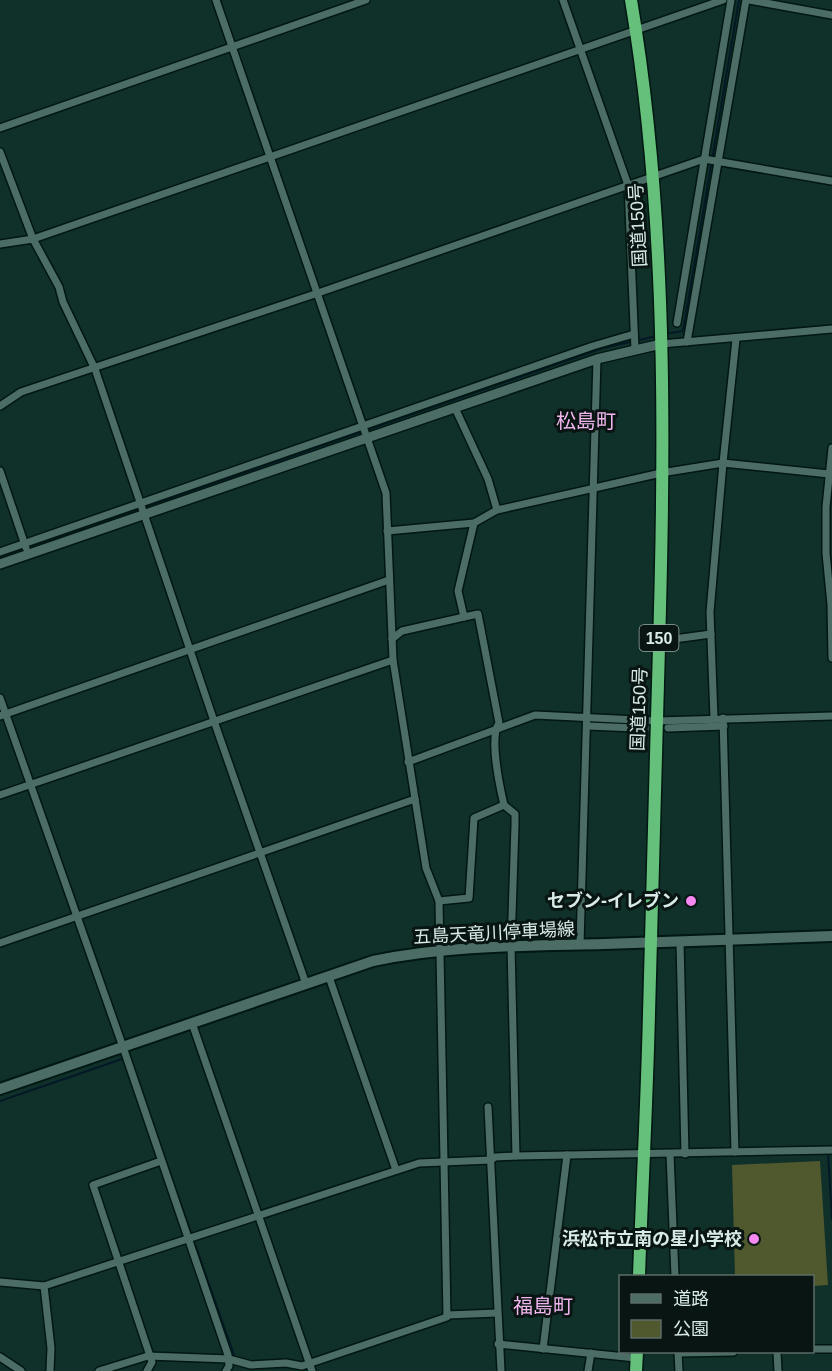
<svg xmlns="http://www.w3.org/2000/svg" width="832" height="1371" font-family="Arial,'Noto Sans JP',sans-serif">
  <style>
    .green { fill: #50582e }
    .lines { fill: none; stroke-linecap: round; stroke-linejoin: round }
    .stream { stroke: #041926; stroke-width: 2 }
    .minor-tunnel { stroke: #2e4c46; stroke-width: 7; stroke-dasharray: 7 3.5; stroke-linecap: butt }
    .minor-casing { stroke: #011712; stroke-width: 10 }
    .tertiary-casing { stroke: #011712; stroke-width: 12 }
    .secondary-casing { stroke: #011712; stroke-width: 14 }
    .trunk-casing { stroke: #011712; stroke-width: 15 }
    .minor { stroke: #4c6d65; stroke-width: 7 }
    .tertiary { stroke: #4c6d65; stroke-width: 9 }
    .secondary { stroke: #4c6d65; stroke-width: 10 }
    .trunk { stroke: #64c07a; stroke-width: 12 }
    .poi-dot { fill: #f489f1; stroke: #081512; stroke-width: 2 }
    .labels { text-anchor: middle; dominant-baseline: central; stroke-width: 6; stroke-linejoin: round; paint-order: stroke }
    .shield { fill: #081512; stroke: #9aaba6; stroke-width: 1.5 }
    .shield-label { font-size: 16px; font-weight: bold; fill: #d9ebe6 }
    .street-label { font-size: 18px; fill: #d9ebe6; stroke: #081512 }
    .poi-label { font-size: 18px; font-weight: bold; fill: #d9ebe6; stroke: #081512; text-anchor: end }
    .neighbourhood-label { font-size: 20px; fill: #f2b6ef; stroke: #081512 }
  </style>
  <rect width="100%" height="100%" fill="#10302a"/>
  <!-- green -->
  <polygon class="green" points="820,1161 828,1285 813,1286 812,1276 735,1276 732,1165"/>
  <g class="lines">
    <!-- stream -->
    <g class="stream">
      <polyline points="665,334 683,331 739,0"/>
      <polyline points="145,507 603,348 657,336"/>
      <polyline points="0,557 139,509"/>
      <polyline points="0,1101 125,1058"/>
      <polyline points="147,1108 234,1355 233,1360"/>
      <polyline points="828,1152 832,1219"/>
    </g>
    <!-- minor-tunnel -->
    <polyline class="minor-tunnel" points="636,728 660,728"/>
    <!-- minor casing -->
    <g class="minor-casing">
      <g id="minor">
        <polyline points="563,0 628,185 635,349"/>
        <polyline points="749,0 832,15"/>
        <polyline points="0,128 366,0"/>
        <polyline points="0,152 33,239 59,287 63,302 95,369 214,721 306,984"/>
        <polyline points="0,244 33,239 723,0"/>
        <polyline points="677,323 731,0"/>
        <polyline points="687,342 746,0"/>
        <polyline points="661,344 832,329"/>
        <polyline points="0,406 21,392 318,293 704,159 832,181"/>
        <polyline points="455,408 488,479 497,510"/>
        <polyline points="832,448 826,507 826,553 831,605 832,658"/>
        <polyline points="0,471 26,548"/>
        <polyline points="387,531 474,523 497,510 661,473 723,463 829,474"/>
        <polyline points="0,552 593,346 634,334"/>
        <polyline points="392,639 402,631 464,617"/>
        <polyline points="659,641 711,634"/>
        <polyline points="0,698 123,1047 228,1355 229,1366 226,1371"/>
        <polyline points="0,716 389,580"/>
        <polyline points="714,718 710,612 723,463 736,339"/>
        <polyline points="723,718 735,1152"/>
        <polyline points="587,726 636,728"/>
        <polyline points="668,728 724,726"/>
        <polyline points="408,762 535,715 657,721 832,716"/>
        <polyline points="0,795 393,660"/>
        <polyline points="504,805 515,814 515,825 511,946 516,1156"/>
        <path d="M 439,901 L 469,898 L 474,818 L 504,805 C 500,788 489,737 499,723 L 478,614 L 464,617 L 458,591 L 474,523"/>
        <polyline points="680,942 685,1154"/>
        <polyline points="0,943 415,799"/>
        <polyline points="580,945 597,359"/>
        <polyline points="329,977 396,1170"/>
        <polyline points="192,1023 312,1371"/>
        <polyline points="488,1107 501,1371"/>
        <polyline points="670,1154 675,1276"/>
        <polyline points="0,1282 44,1286 419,1163 491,1160 495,1157 516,1156 832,1150"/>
        <polyline points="44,1286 51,1348 50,1371"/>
        <polyline points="447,1315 497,1313"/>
        <polyline points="498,1344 636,1358"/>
        <polyline points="543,1349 567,1155"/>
        <polyline points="812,1349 832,1349"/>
        <polyline points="678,1352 679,1371"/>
        <polyline points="777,1352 778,1371"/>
        <polyline points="678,1353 733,1352"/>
        <polyline points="0,1357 21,1371"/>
        <polyline points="99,1371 148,1356 229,1359 251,1365 286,1363 302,1366 447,1317 439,901 426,868 393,660 386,493 216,0"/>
        <polyline points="147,1371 152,1362 93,1185 161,1161"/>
        <polyline points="588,1371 591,1353"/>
      </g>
    </g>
    <!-- tertiary casing -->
    <g class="tertiary-casing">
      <polyline id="tertiary" points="0,564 597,359 661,344"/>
    </g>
    <!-- secondary casing -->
    <g class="secondary-casing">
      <path id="secondary" d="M 0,1089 L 373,961 C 449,945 526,946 604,944 C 680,942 756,939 832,936"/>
    </g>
    <!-- trunk casing -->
    <g class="trunk-casing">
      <g id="trunk">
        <path d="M 631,0 C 671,237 664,479 657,718 C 654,816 652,915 649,1013 C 647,1101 642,1189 639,1276"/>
        <polyline points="636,1371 637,1352"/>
      </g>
    </g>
    <!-- minor -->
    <use href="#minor" class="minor"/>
    <!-- tertiary -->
    <use href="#tertiary" class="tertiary"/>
    <!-- secondary -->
    <use href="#secondary" class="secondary"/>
    <!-- trunk -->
    <use href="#trunk" class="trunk"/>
  </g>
  <!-- markers -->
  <g class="poi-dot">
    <circle cx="691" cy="901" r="6"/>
    <circle cx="754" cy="1239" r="6"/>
  </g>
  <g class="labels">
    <!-- shield labels -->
    <rect class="shield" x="639.5" y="625" width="39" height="26" rx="4.5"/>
    <g class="shield-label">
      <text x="659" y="638">150</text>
    </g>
    <!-- street labels -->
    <g class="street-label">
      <text transform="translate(638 225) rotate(-93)">国道150号</text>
      <text transform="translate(639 709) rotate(-88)">国道150号</text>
      <text transform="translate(494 933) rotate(-3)">五島天竜川停車場線</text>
    </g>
    <!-- poi labels -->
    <g class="poi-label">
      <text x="679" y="901">セブン-イレブン</text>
      <text x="742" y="1239">浜松市立南の星小学校</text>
    </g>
    <!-- neighbourhood labels -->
    <g class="neighbourhood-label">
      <text x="586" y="421">松島町</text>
      <text x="543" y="1306">福島町</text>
    </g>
  </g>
  <!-- legend -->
  <rect x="619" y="1275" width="195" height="78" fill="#081512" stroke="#5c6b67" stroke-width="1.5"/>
  <rect x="631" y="1294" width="30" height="9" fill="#4c6d65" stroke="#5c6b67" stroke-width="1.5"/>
  <text x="673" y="1305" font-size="18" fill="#d9ebe6">道路</text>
  <rect x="631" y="1320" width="30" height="18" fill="#50582e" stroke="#5c6b67" stroke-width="1.5"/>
  <text x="673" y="1335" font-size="18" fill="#d9ebe6">公園</text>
</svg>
